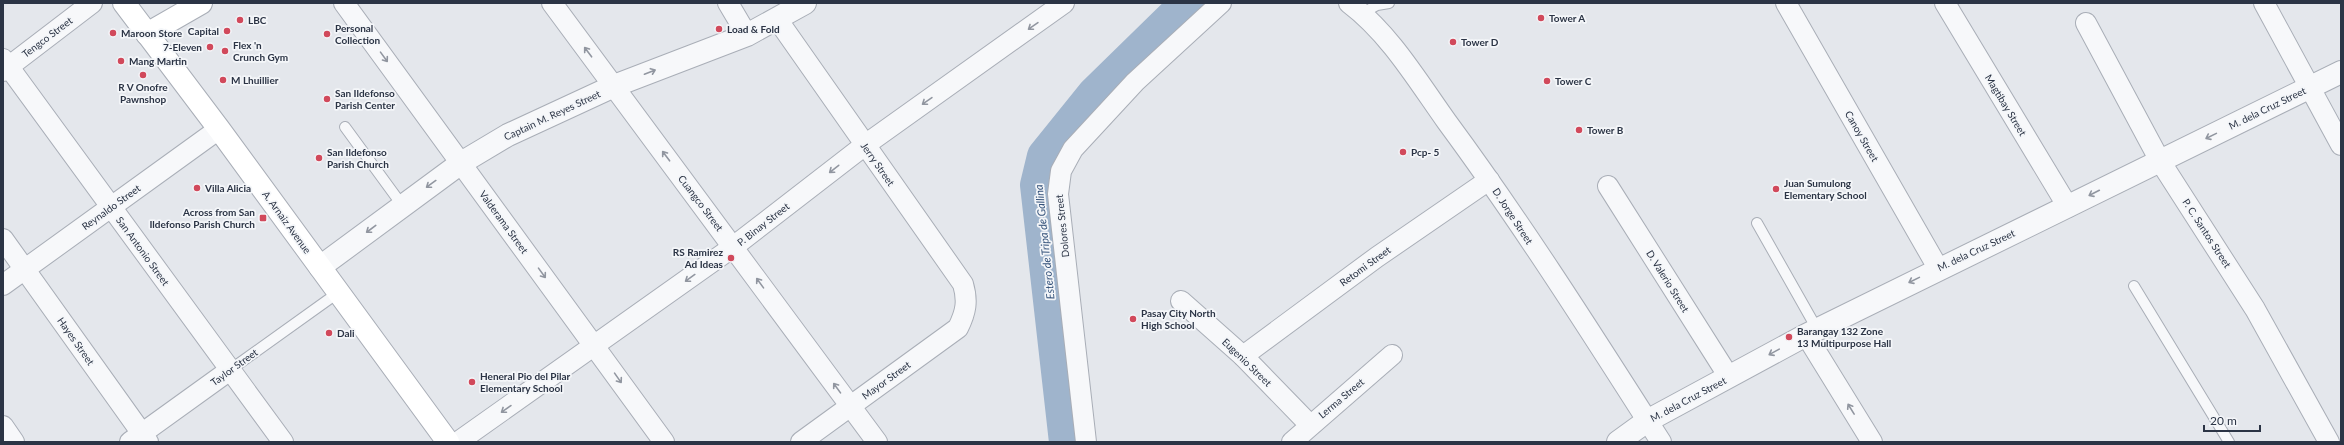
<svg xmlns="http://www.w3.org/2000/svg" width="2344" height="445" font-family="Lato,sans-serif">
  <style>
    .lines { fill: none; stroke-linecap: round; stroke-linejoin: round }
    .river { stroke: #9fb4cc; stroke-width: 34 }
    .service-casing { stroke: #a9aeb7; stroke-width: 12 }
    .minor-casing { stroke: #a9aeb7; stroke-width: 22 }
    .tertiary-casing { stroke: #a9aeb7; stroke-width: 24 }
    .secondary-casing { stroke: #a9aeb7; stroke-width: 24 }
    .service { stroke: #f7f8fa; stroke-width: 10 }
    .minor { stroke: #f7f8fa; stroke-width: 20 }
    .tertiary { stroke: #f7f8fa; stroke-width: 22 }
    .secondary { stroke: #fff; stroke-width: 22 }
    .oneway { stroke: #9196a0 }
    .poi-dot { fill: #d1495b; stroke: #f4f6f9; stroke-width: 1.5 }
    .labels { text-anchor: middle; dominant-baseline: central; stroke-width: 3.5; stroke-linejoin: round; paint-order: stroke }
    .poi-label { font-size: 10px; font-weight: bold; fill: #2b3445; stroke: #f4f6f9; text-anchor: start }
    .street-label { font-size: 10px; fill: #2b3445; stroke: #f4f6f9 }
    .water-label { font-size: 11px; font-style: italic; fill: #34527a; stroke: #f4f6f9 }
  </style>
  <rect width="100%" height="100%" fill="#e4e7ec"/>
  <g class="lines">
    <!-- river -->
    <polyline class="river" points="1066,442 1037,185 1044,156 1094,94 1187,3"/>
    <!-- service casing -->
    <g class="service-casing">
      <g id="service">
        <polyline points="1363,13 1377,5 1389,3"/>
        <polyline points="345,127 402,205"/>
        <polyline points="1757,223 1817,329"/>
        <polyline points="2134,286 2229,442"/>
        <polyline points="230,370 339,292"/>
      </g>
    </g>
    <!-- minor casing -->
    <g class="minor-casing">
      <g id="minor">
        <polyline points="344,3 664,442"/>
        <polyline points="552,3 877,442"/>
        <polyline points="728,3 747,35"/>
        <path d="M 1349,3 C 1390,34 1417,80 1447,122 C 1523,225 1592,334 1661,442"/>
        <polyline points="1786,3 1938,268"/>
        <polyline points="1945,3 2068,207"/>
        <polyline points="2264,3 2341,145"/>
        <path d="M 777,19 L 963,284 C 968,301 966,312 958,328 L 801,442"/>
        <polyline points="2086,23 2160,161 2255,309 2329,442"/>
        <polyline points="3,59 283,442"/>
        <polyline points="3,71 92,3"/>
        <polyline points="1608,186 1729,377"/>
        <polyline points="3,239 148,442"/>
        <polyline points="3,285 219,129"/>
        <polyline points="1181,301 1243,356 1310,425"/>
        <polyline points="1806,335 1872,442"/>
        <polyline points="1243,356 1377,257 1489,180"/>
        <polyline points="3,426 14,442"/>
        <polyline points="130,442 230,370"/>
        <polyline points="458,442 733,247 865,145 1064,3"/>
        <polyline points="1086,442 1058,194 1061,171 1073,149 1135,82 1221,3"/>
        <polyline points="1292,442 1392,355"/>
      </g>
    </g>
    <!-- tertiary casing -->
    <g class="tertiary-casing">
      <g id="tertiary">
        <polyline points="320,267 461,163 508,135 614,86 747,35 805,3"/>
        <polyline points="1618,442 1647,421 1806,335 2341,72"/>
      </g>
    </g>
    <!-- secondary casing -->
    <g class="secondary-casing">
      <g id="secondary">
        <polyline points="124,3 219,129 448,442"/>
        <polyline points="147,34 201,3"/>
      </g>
    </g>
    <!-- service -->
    <use href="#service" class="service"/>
    <!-- minor -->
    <use href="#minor" class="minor"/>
    <!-- tertiary -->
    <use href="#tertiary" class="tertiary"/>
    <!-- secondary -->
    <use href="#secondary" class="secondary"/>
  </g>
  <!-- one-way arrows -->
  <defs><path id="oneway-shaft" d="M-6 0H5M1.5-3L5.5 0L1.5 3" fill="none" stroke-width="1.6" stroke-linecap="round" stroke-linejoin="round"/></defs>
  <g class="oneway">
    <use href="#oneway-shaft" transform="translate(1033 26) rotate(145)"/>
    <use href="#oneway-shaft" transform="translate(588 52) rotate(-127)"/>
    <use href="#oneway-shaft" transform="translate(384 57) rotate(54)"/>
    <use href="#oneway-shaft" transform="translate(650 72) rotate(-21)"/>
    <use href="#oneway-shaft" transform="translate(927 101) rotate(145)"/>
    <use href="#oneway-shaft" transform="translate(2211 136) rotate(154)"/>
    <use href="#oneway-shaft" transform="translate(666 156) rotate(-127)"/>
    <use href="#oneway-shaft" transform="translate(834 169) rotate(142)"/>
    <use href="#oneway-shaft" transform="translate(431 184) rotate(144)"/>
    <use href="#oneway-shaft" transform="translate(2094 193) rotate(153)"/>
    <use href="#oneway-shaft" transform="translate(371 229) rotate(143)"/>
    <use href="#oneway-shaft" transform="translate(542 273) rotate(54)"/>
    <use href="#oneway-shaft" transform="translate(690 278) rotate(144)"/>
    <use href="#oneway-shaft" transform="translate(1914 280) rotate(154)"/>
    <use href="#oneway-shaft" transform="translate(760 283) rotate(-126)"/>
    <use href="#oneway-shaft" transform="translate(1774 352) rotate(151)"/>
    <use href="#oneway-shaft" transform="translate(618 378) rotate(55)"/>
    <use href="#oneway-shaft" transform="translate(837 388) rotate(-126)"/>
    <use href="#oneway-shaft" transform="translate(506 409) rotate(145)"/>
    <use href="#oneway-shaft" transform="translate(1851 409) rotate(-122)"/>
  </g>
  <!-- markers -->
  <g class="poi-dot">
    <circle cx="1541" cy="18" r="4"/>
    <circle cx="240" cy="20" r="4"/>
    <circle cx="719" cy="29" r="4"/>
    <circle cx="227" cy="31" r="4"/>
    <circle cx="113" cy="33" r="4"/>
    <circle cx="327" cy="34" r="4"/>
    <circle cx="1453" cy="42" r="4"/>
    <circle cx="210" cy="47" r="4"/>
    <circle cx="225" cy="51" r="4"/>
    <circle cx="121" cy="61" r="4"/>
    <circle cx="143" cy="75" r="4"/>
    <circle cx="223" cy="80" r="4"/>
    <circle cx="1547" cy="81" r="4"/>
    <circle cx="327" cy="99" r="4"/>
    <circle cx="1579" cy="130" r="4"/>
    <circle cx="1403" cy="152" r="4"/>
    <circle cx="319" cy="158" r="4"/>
    <circle cx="197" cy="188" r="4"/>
    <circle cx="1776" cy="189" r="4"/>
    <rect x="259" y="214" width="8" height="8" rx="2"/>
    <circle cx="731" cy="258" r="4"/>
    <circle cx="1133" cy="319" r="4"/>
    <circle cx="329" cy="333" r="4"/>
    <circle cx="1789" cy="337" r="4"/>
    <circle cx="472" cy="382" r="4"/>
  </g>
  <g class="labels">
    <!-- poi labels -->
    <g class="poi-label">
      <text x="1549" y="18">Tower A</text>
      <text x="248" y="20">LBC</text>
      <text x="335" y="28">Personal<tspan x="335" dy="12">Collection</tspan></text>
      <text x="727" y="29">Load &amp; Fold</text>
      <text x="219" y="31" text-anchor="end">Capital</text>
      <text x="121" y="33">Maroon Store</text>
      <text x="1461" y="42">Tower D</text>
      <text x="233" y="45">Flex 'n<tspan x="233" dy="12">Crunch Gym</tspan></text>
      <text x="202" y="47" text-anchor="end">7-Eleven</text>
      <text x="129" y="61">Mang Martin</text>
      <text x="231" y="80">M Lhuillier</text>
      <text x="1555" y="81">Tower C</text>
      <text x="143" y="87" text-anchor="middle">R V Onofre<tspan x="143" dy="12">Pawnshop</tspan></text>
      <text x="335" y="93">San Ildefonso<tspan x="335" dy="12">Parish Center</tspan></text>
      <text x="1587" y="130">Tower B</text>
      <text x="327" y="152">San Ildefonso<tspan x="327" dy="12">Parish Church</tspan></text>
      <text x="1411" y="152">Pcp- 5</text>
      <text x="1784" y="183">Juan Sumulong<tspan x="1784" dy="12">Elementary School</tspan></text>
      <text x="205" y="188">Villa Alicia</text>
      <text x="255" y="212" text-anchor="end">Across from San<tspan x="255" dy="12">Ildefonso Parish Church</tspan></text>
      <text x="723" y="252" text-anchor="end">RS Ramirez<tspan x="723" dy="12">Ad Ideas</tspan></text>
      <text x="1141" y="313">Pasay City North<tspan x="1141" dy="12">High School</tspan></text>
      <text x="1797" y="331">Barangay 132 Zone<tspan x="1797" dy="12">13 Multipurpose Hall</tspan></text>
      <text x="337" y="333">Dali</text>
      <text x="480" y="376">Heneral Pio del Pilar<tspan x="480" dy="12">Elementary School</tspan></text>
    </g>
    <!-- street labels -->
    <g class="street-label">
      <text transform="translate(47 37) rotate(-37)">Tengco Street</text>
      <text transform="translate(2006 105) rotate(59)">Magtibay Street</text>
      <text transform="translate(2267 108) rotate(-26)">M. dela Cruz Street</text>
      <text transform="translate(552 115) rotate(-25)">Captain M. Reyes Street</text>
      <text transform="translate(1862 136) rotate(60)">Canoy Street</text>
      <text transform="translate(878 164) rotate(55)">Jerry Street</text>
      <text transform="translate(701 203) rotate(53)">Cuangco Street</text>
      <text transform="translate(111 207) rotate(-36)">Reynaldo Street</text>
      <text transform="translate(1513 216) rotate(57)">D. Jorge Street</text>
      <text transform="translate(287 222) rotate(54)">A. Arnaiz Avenue</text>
      <text transform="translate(504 222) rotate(54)">Valderama Street</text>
      <text transform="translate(763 224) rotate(-38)">P. Binay Street</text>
      <text transform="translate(1062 226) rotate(-96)">Dolores Street</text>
      <text transform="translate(2207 233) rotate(57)">P. C. Santos Street</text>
      <text transform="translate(1976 250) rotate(-25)">M. dela Cruz Street</text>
      <text transform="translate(143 251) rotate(54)">San Antonio Street</text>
      <text transform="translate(1365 266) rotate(-36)">Retomi Street</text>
      <text transform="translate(1668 281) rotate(58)">D. Valerio Street</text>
      <text transform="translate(76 341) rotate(55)">Hayes Street</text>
      <text transform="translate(1247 362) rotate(44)">Eugenio Street</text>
      <text transform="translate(234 367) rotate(-36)">Taylor Street</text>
      <text transform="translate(886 380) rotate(-36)">Mayor Street</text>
      <text transform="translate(1341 398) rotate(-40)">Lerma Street</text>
      <text transform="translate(1688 399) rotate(-28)">M. dela Cruz Street</text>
    </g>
    <!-- water labels -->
    <g class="water-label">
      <text transform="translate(1044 242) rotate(-96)">Estero de Tripa de Gallina</text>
    </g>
  </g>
  <!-- border -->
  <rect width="2344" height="445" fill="none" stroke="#2b3445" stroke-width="8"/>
  <!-- scale -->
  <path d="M2204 425v6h56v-6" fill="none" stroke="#2b3445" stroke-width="2"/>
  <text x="2210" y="425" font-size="12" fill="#2b3445" stroke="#f4f6f9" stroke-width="3" paint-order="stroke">20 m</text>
</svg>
